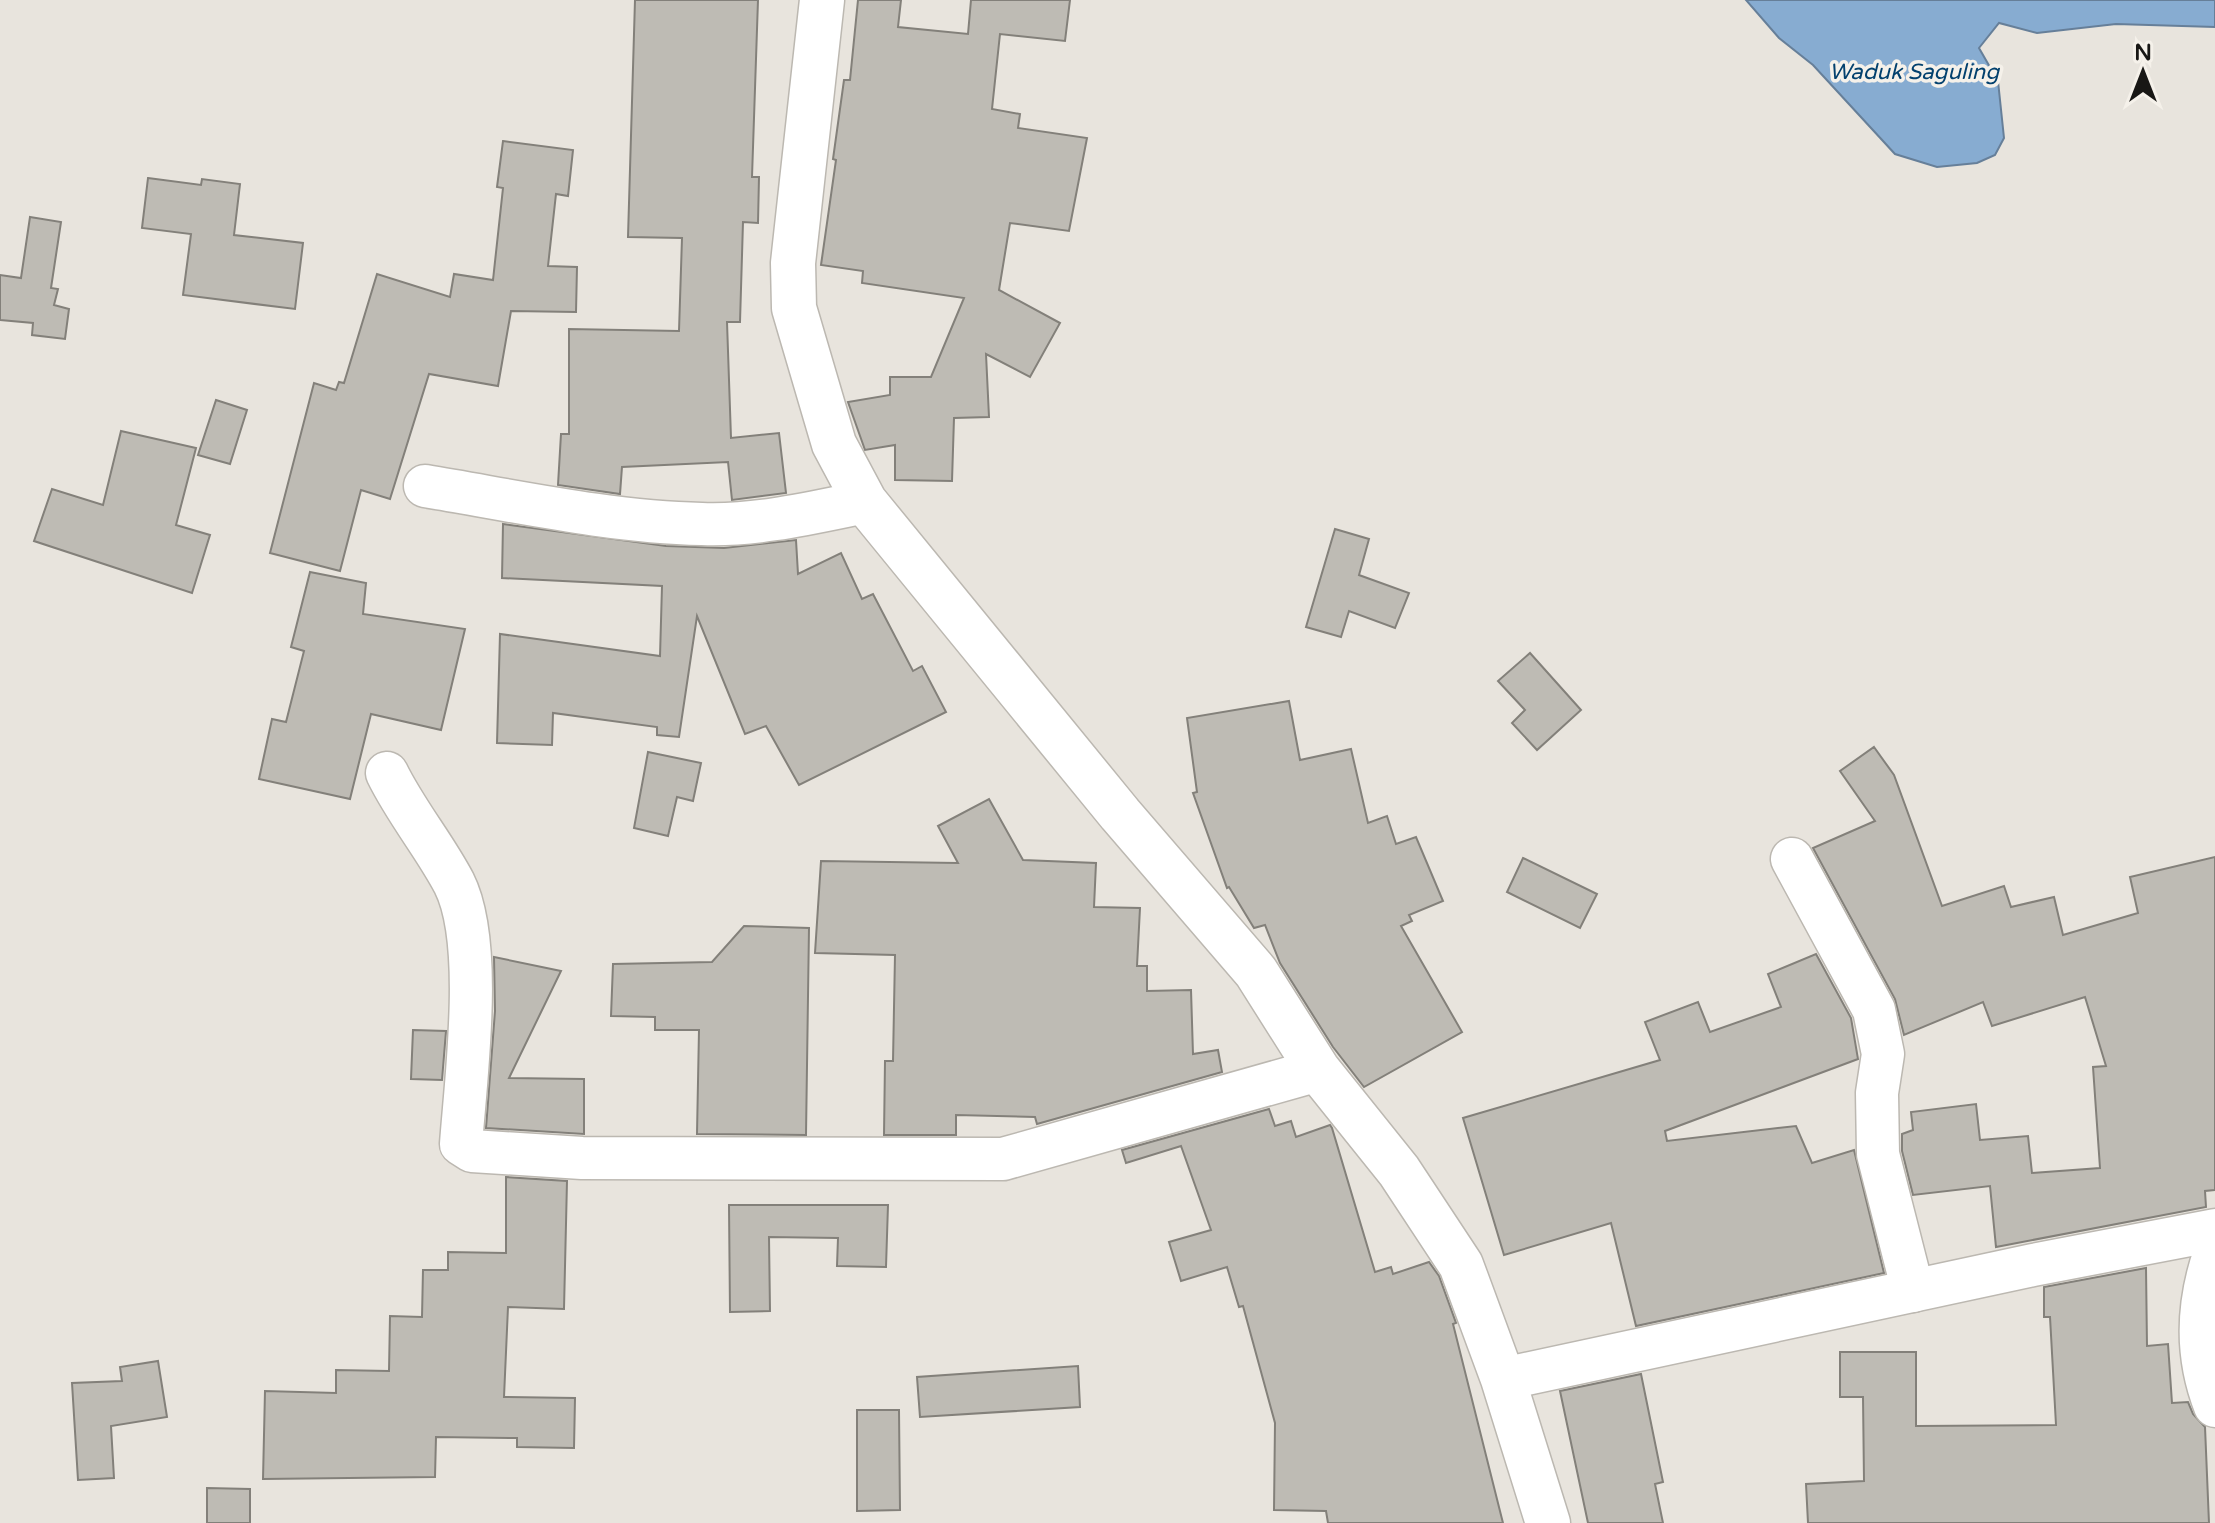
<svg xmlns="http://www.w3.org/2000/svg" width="2215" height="1523" font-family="'Varela Round',sans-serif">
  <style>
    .water { fill: #87acd1; stroke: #667f99; stroke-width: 2 }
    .building { fill: #bebbb4; stroke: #83807a; stroke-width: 2 }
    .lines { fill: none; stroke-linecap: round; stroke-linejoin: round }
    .minor-casing { stroke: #bcb8b1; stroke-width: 45 }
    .major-casing { stroke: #bcb8b1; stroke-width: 47 }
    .minor { stroke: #fff; stroke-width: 42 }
    .major { stroke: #fff; stroke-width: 44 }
    .labels { text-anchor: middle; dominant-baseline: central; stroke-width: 7; stroke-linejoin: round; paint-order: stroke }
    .water-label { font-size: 22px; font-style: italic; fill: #03416e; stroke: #f5f1ea }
  </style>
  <rect width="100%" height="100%" fill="#e8e4dd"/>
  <!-- water -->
  <polygon class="water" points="1746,0 2215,0 2215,27 2116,24 2037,33 1999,23 1979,48 1998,81 2004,138 1995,155 1977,163 1937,167 1895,154 1813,65 1779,38"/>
  <!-- building -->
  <g class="building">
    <polygon points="635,0 758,0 752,177 759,177 758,223 743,222 740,322 727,322 731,438 779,433 786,493 732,500 728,462 622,467 620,494 558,485 561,434 569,434 569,329 679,331 682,238 628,237"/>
    <polygon points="858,0 901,0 898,27 968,34 971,0 1070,0 1065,41 1000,34 992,109 1020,114 1018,128 1087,138 1069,231 1010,223 999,290 1060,323 1030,377 986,354 989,417 954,418 952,481 895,480 895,445 865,450 848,402 890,395 890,377 931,377 964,298 862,283 863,271 821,265 836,160 833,159 844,80 850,80"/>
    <polygon points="503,141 573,150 568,196 556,194 548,266 577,267 576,312 511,311 498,386 429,374 390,499 361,490 340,571 270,553 314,383 336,390 339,382 344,383 377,274 450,297 454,274 493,280 503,188 497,187"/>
    <polygon points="148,178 201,185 202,179 240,184 234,235 303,243 295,309 183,295 191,234 142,228"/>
    <polygon points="30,217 61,222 51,288 58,289 54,305 69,309 65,339 32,335 33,323 0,320 0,275 21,278"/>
    <polygon points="216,400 247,410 230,464 198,455"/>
    <polygon points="121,431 196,448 176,525 210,535 192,593 34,541 52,489 103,505"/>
    <polygon points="503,524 666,546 724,548 796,540 798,574 841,553 862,599 873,594 913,671 922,666 946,712 799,785 766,726 745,734 697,616 679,737 657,735 657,727 553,713 552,745 497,743 500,634 660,656 662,586 502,578"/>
    <polygon points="1335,529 1369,539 1359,575 1409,593 1395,628 1349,611 1341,637 1306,627"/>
    <polygon points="310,572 366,583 363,614 465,629 441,730 371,714 350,799 259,779 272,719 286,722 304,651 291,647"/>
    <polygon points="1530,653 1581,710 1537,750 1512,723 1525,710 1498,681"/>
    <polygon points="1289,701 1300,760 1351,749 1368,823 1387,816 1396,844 1416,837 1443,901 1409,915 1412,921 1401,926 1462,1032 1364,1087 1333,1047 1280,963 1265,925 1254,928 1229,887 1227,888 1193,793 1197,792 1187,718"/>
    <polygon points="1874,747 1894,775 1942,906 2004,886 2011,907 2054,897 2063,935 2138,913 2130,877 2215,857 2215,1190 2205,1191 2206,1207 1996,1247 1990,1186 1913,1195 1902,1151 1902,1134 1913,1130 1911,1112 1976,1104 1980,1140 2028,1136 2032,1173 2100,1168 2093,1067 2106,1066 2085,997 1992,1026 1983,1002 1904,1035 1895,999 1813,848 1875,821 1840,771"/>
    <polygon points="648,752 701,763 693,801 677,797 668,836 634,828"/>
    <polygon points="989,799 1023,860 1096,863 1094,907 1140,908 1137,966 1147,966 1147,991 1191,990 1193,1054 1218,1050 1222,1072 1037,1124 1035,1117 956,1115 956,1135 884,1135 885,1061 893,1061 895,955 815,953 821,861 958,863 938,826"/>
    <polygon points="1523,858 1597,894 1580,928 1507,892"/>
    <polygon points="744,926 809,928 806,1135 697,1134 699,1030 655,1030 655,1017 611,1016 613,964 712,962"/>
    <polygon points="1816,954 1851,1018 1858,1059 1665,1131 1667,1141 1796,1126 1812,1163 1854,1150 1884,1273 1636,1326 1611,1223 1504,1255 1463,1118 1660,1060 1645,1022 1698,1002 1710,1032 1781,1007 1768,974"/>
    <polygon points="494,957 561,971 509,1078 584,1079 584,1134 486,1128 495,1011"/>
    <polygon points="413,1030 446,1031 442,1080 411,1079"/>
    <polygon points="1269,1109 1275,1126 1291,1121 1296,1137 1330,1125 1332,1128 1375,1272 1391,1267 1393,1274 1429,1262 1439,1276 1456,1323 1453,1324 1503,1523 1328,1523 1326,1511 1274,1510 1275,1423 1243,1306 1239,1307 1227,1267 1181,1281 1169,1242 1211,1230 1181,1146 1126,1163 1122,1150"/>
    <polygon points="506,1177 567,1181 564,1309 508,1307 504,1397 575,1398 574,1448 517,1447 517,1438 436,1437 435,1477 263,1479 265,1391 336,1393 336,1370 389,1371 390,1316 422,1317 423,1270 448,1270 448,1252 506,1253"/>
    <polygon points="729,1205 888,1205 886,1267 837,1266 838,1238 769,1237 770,1311 730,1312"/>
    <polygon points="2146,1268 2147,1346 2168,1344 2172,1403 2188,1402 2193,1414 2205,1427 2209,1523 1808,1523 1806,1484 1864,1481 1863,1397 1840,1397 1840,1352 1916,1352 1916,1426 2056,1425 2050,1317 2044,1317 2044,1287"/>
    <polygon points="158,1361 167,1417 111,1426 114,1478 78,1480 72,1383 122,1381 120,1367"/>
    <polygon points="1078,1366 1080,1407 920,1417 917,1377"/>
    <polygon points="1641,1374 1663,1482 1655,1484 1663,1523 1588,1523 1560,1391"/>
    <polygon points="857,1410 899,1410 900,1510 857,1511"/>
    <polygon points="207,1488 250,1489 250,1523 207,1523"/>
  </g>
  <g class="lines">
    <!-- minor casing -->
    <g class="minor-casing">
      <g id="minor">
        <path d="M 425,486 C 516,501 610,522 702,524 C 757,526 811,513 865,502"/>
        <path d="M 387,773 C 406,812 434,845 454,883 C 484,942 466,1076 461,1144 L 472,1151 L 582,1158 L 1003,1159 L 1318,1070"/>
        <polyline points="1792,859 1874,1010 1883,1054 1877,1093 1878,1154 1913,1291"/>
        <path d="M 2215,1252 C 2197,1303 2195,1355 2215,1406"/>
        <polyline points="1503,1379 2033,1265 2215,1230"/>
      </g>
    </g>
    <!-- major casing -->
    <g class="major-casing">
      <polyline id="major" points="822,0 793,263 794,308 834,444 865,502 1120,814 1256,972 1318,1070 1399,1171 1461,1265 1503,1379 1548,1523"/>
    </g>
    <!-- minor -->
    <use href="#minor" class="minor"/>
    <!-- major -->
    <use href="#major" class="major"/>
  </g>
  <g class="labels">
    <!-- water labels -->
    <g class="water-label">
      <text x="1914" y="72">Waduk Saguling</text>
    </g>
  </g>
  <!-- north arrow -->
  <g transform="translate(2143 72)" stroke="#f5f1ea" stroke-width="6" paint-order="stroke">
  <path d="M0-6L14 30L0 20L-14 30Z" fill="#181715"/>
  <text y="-12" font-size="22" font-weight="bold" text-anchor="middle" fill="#181715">N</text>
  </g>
</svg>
